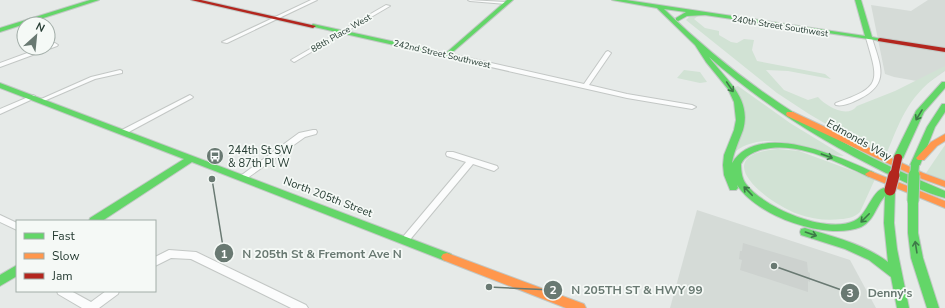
<svg xmlns="http://www.w3.org/2000/svg" width="945" height="308" font-family="'Nunito Sans',sans-serif">
  <style>
    .built { fill: #d5dbd7 }
    .green { fill: #d1e2d4 }
    .building { fill: #cdd2cf }
    .lines { fill: none; stroke-linecap: round; stroke-linejoin: round }
    .street-casing { stroke: #c3c7c5; stroke-width: 2 }
    .fast-casing { stroke: #c2c8c5; stroke-width: 2 }
    .slow-casing { stroke: #c2c8c5; stroke-width: 2 }
    .jam-casing { stroke: #c2c8c5; stroke-width: 2 }
    .street { fill: #fbfcfc; fill-rule: evenodd }
    .fast { fill: #63d668; fill-rule: evenodd }
    .slow { fill: #ff974d; fill-rule: evenodd }
    .jam { fill: #b3261e; fill-rule: evenodd }
    .fast-bridge-far1-casing { stroke: #bec6c3; stroke-width: 10; stroke-linecap: butt }
    .fast-bridge-casing { stroke: #bec6c3; stroke-width: 13; stroke-linecap: butt }
    .jam-bridge-far1-casing { stroke: #bec6c3; stroke-width: 10; stroke-linecap: butt }
    .jam-bridge-casing { stroke: #bec6c3; stroke-width: 13; stroke-linecap: butt }
    .fast-bridge-far1 { stroke: #63d668; stroke-width: 8 }
    .fast-bridge { stroke: #63d668; stroke-width: 11 }
    .jam-bridge-far1 { stroke: #b3261e; stroke-width: 8 }
    .jam-bridge { stroke: #b3261e; stroke-width: 11 }
    .oneway { stroke: #3e7a48 }
    .labels { text-anchor: middle; dominant-baseline: central; stroke-width: 3.5; stroke-linejoin: round; paint-order: stroke }
    .far-street-label { font-size: 9px; fill: #263c33; stroke: #f5f9f6 }
    .street-label { font-size: 11px; fill: #263c33; stroke: #f5f9f6 }
    .poi-label { font-size: 11px; fill: #263c33; stroke: #f5f9f6; text-anchor: start }
    .leader { fill: none; stroke: #697972; stroke-width: 1.5 }
    .callout-dot { fill: #697972; stroke: #f5f9f6; stroke-width: 1.5 }
    .mark-label { font-size: 12px; text-anchor: middle; font-weight: bold; fill: #fff }
    .callout-label { font-size: 12px; text-anchor: middle; font-weight: bold; fill: #697972; stroke: #f5f9f6; stroke-width: 3.5; stroke-linejoin: round; paint-order: stroke }
  </style>
  <rect width="100%" height="100%" fill="#e6eae8"/>
  <!-- built -->
  <g class="built">
    <polygon points="928,0 945,0 945,71 928,83 894,77 885,74 871,5 911,11"/>
    <polygon points="697,210 850,260 876,308 670,308"/>
  </g>
  <!-- green -->
  <g class="green">
    <path d="M 698,16 L 694,19 L 705,28 L 719,31 L 719,35 L 731,42 L 737,43 L 744,39 L 754,40 L 752,50 L 757,61 L 825,74 L 831,79 L 788,71 L 766,70 L 784,90 L 808,100 L 818,97 C 826,106 847,119 857,106 L 895,91 L 945,66 L 945,70 C 909,95 902,116 886,155 L 843,134 L 809,114 L 777,93 L 686,20 L 689,17 Z"/>
    <polygon points="684,70 700,72 707,82 700,83 677,78"/>
    <path d="M 738,86 L 790,123 L 844,156 C 837,156 830,153 823,152 C 795,145 761,132 736,151 L 735,87 Z"/>
    <polygon points="945,145 945,181 926,173"/>
    <path d="M 778,149 L 799,151 L 875,179 L 860,212 C 855,217 847,219 841,219 C 827,221 812,219 798,214 C 766,202 706,155 778,149 Z"/>
  </g>
  <!-- building -->
  <polygon class="building" points="743,243 807,262 808,272 810,273 810,282 808,281 808,292 740,270 742,260 739,259 740,251 742,251"/>
  <g class="lines">
    <!-- street casing -->
    <g class="street-casing">
      <g id="street">
        <polygon points="311,0 317,0 227,43 222,42"/>
        <polygon points="468,0 506,2 508,3 506,4 470,1"/>
        <polygon points="386,5 390,6 296,61 294,62 291,60"/>
        <path d="M 869,36 L 872,38 C 880,65 891,84 859,99 C 853,102 843,107 836,105 L 835,104 L 836,103 C 882,87 879,82 866,38 Z"/>
        <polygon points="55,43 58,45 57,46 0,67 0,63 41,48 48,48 48,45"/>
        <polygon points="608,51 611,53 589,85 627,94 692,105 696,107 692,109 627,98 447,57 444,55 447,53 584,84 606,52"/>
        <polygon points="120,70 122,71 122,73 95,79 44,101 42,102 39,100 91,77"/>
        <polygon points="33,95 35,96 35,98 0,114 0,109"/>
        <polygon points="190,95 193,97 192,98 125,134 122,134 118,132"/>
        <polygon points="313,130 316,130 317,132 316,134 305,137 246,179 240,179 239,177 299,133"/>
        <polygon points="447,152 453,152 497,166 498,168 494,171 473,164 408,242 405,244 402,242 400,240 402,238 466,162 447,156 446,154"/>
        <polygon points="0,215 17,223 17,230 0,222"/>
        <polygon points="169,250 196,252 306,305 308,308 291,308 191,259 171,258 155,266 155,257"/>
        <polygon points="57,291 71,291 91,302 106,291 119,291 118,294 99,308 82,308 58,294"/>
      </g>
    </g>
    <!-- fast casing -->
    <g class="fast-casing">
      <g id="fast">
        <polygon points="90,0 99,0 0,32 0,28"/>
        <polygon points="507,0 513,0 447,57 310,26 313,24 446,53"/>
        <path d="M 612,0 L 626,0 L 865,36 L 855,0 L 861,0 L 872,37 L 882,39 L 882,41 L 705,15 L 687,16 L 678,21 L 676,20 L 676,18 L 686,12 L 664,9 C 748,91 837,146 945,191 L 945,198 C 925,193 905,182 886,173 C 823,142 762,104 709,57 C 726,80 752,98 743,130 C 739,141 734,151 732,163 C 759,120 840,157 873,172 L 875,174 L 870,177 L 867,176 C 835,161 796,140 760,150 C 752,153 745,156 741,164 C 741,171 742,179 746,184 C 764,208 826,234 854,221 C 870,214 872,182 893,188 L 895,190 L 894,223 L 897,249 L 909,308 L 897,308 L 891,277 L 869,260 L 845,249 L 801,235 L 800,232 L 801,229 L 805,228 C 834,237 864,244 888,262 L 884,223 L 885,196 C 876,206 874,221 861,227 C 826,241 757,216 737,185 L 738,188 L 736,190 L 730,190 L 724,175 L 723,165 L 724,155 L 734,130 L 736,120 L 734,102 L 728,89 L 706,62 L 695,45 L 657,8 Z"/>
        <polygon points="942,82 945,82 945,88 924,112 903,158 898,161 895,160 893,158 916,111"/>
        <polygon points="0,83 451,254 453,257 451,260 447,261 443,260 192,162 102,221 89,221 90,218 184,159 0,88"/>
        <polygon points="942,104 945,104 945,112 935,127 920,165 915,168 912,167 910,165 927,127"/>
        <polygon points="913,198 917,199 918,201 918,233 923,258 939,308 927,308 911,258 908,233 908,201 909,199"/>
        <polygon points="17,265 17,276 0,286 0,275"/>
      </g>
    </g>
    <!-- slow casing -->
    <g class="slow-casing">
      <g id="slow">
        <polygon points="787,112 793,112 923,173 945,181 945,187 917,177 787,116 786,114"/>
        <polygon points="945,134 945,141 937,146 924,160 918,160 916,158 918,156 931,142"/>
        <polygon points="870,171 945,201 945,208 867,176 865,174"/>
        <polygon points="447,253 584,304 586,308 566,308 443,260 441,257 443,254"/>
      </g>
    </g>
    <!-- jam casing -->
    <g class="jam-casing">
      <g id="jam">
        <polygon points="191,0 201,0 316,26 313,28"/>
        <polygon points="880,38 945,48 945,52 878,41 878,39"/>
      </g>
    </g>
    <!-- street -->
    <use href="#street" class="street"/>
    <!-- fast -->
    <use href="#fast" class="fast"/>
    <!-- slow -->
    <use href="#slow" class="slow"/>
    <!-- jam -->
    <use href="#jam" class="jam"/>
    <!-- fast-bridge-far1 casing -->
    <g class="fast-bridge-far1-casing">
      <polyline id="fast-bridge-far1" points="914,176 915,165"/>
    </g>
    <!-- fast-bridge casing -->
    <g class="fast-bridge-casing">
      <polyline id="fast-bridge" points="913,201 914,175"/>
    </g>
    <!-- jam-bridge-far1 casing -->
    <g class="jam-bridge-far1-casing">
      <polyline id="jam-bridge-far1" points="894,176 898,158"/>
    </g>
    <!-- jam-bridge casing -->
    <g class="jam-bridge-casing">
      <polyline id="jam-bridge" points="890,190 894,175"/>
    </g>
    <!-- fast-bridge-far1 -->
    <use href="#fast-bridge-far1" class="fast-bridge-far1"/>
    <!-- fast-bridge -->
    <use href="#fast-bridge" class="fast-bridge"/>
    <!-- jam-bridge-far1 -->
    <use href="#jam-bridge-far1" class="jam-bridge-far1"/>
    <!-- jam-bridge -->
    <use href="#jam-bridge" class="jam-bridge"/>
  </g>
  <!-- one-way arrows -->
  <defs><path id="oneway-shaft" d="M-6 0H5M1.5-3L5.5 0L1.5 3" fill="none" stroke-width="1.6" stroke-linecap="round" stroke-linejoin="round"/></defs>
  <g class="oneway">
    <use href="#oneway-shaft" transform="translate(730 87) rotate(56)"/>
    <use href="#oneway-shaft" transform="translate(919 115) rotate(121)"/>
    <use href="#oneway-shaft" transform="translate(827 156) rotate(20)"/>
    <use href="#oneway-shaft" transform="translate(748 191) rotate(-134)"/>
    <use href="#oneway-shaft" transform="translate(865 218) rotate(135)"/>
    <use href="#oneway-shaft" transform="translate(811 234) rotate(19)"/>
    <use href="#oneway-shaft" transform="translate(916 247) rotate(-99)"/>
  </g>
  <!-- icons -->
  <defs>
    <g id="bus-disc" transform="scale(0.9)"><circle r="9.5" fill="#697972" stroke="#f5f9f6"/><path d="M-5-6H5V4H4V6H2V4H-2V6H-4V4H-5ZM-3.5-4V0h7V-4ZM-3.5 1.2v1.5H-2V1.2ZM2 1.2v1.5H3.5V1.2Z" fill="#fff"/></g>
  </defs>
  <g fill-rule="evenodd">
    <use href="#bus-disc" x="215" y="156"/>
  </g>
  <g class="labels">
    <!-- far-street labels -->
    <g class="far-street-label">
      <text transform="translate(780 26) rotate(9)">240th Street Southwest</text>
      <text transform="translate(341 33) rotate(-30)">88th Place West</text>
      <text transform="translate(442 54) rotate(13)">242nd Street Southwest</text>
    </g>
    <!-- street labels -->
    <g class="street-label">
      <text transform="translate(859 140) rotate(29)">Edmonds Way</text>
      <text transform="translate(328 197) rotate(21)">North 205th Street</text>
    </g>
    <!-- poi labels -->
    <g class="poi-label">
      <text x="228" y="150">244th St SW<tspan x="228" dy="13">&amp; 87th Pl W</tspan></text>
    </g>
  </g>
  <!-- callouts -->
  <path class="leader" d="M212 179L224 253M489 287L553 290M774 266L850 293"/>
  <g class="callout-dot">
    <circle cx="212" cy="179" r="4"/>
    <circle cx="489" cy="287" r="4"/>
    <circle cx="774" cy="266" r="4"/>
    <circle cx="224" cy="253" r="10"/>
    <circle cx="553" cy="290" r="10"/>
    <circle cx="850" cy="293" r="10"/>
  </g>
  <g class="mark-label">
    <text x="224" y="258">1</text>
    <text x="553" y="294">2</text>
    <text x="850" y="297">3</text>
  </g>
  <g class="callout-label">
    <text x="322" y="258">N 205th St &amp; Fremont Ave N</text>
    <text x="637" y="294">N 205TH ST &amp; HWY 99</text>
    <text x="890" y="297">Denny's</text>
  </g>
  <!-- legend -->
  <rect x="16" y="220" width="140" height="72" fill="#f5f9f6" stroke="#a2ada8"/>
  <rect x="24" y="233" width="20" height="6" fill="#63d668" stroke="#a2ada8"/>
  <text x="52" y="240" font-size="12" fill="#263c33">Fast</text>
  <rect x="24" y="253" width="20" height="6" fill="#ff974d" stroke="#a2ada8"/>
  <text x="52" y="260" font-size="12" fill="#263c33">Slow</text>
  <rect x="24" y="273" width="20" height="6" fill="#b3261e" stroke="#a2ada8"/>
  <text x="52" y="280" font-size="12" fill="#263c33">Jam</text>
  <!-- north arrow -->
  <g transform="translate(36 36) rotate(27)"><circle r="19" fill="#f5f9f6" stroke="#a2ada8"/>
  <path d="M0-3L7 15L0 10L-7 15Z" fill="#697972"/>
  <text y="-6" font-size="11" font-weight="bold" text-anchor="middle" fill="#263c33">N</text>
  </g>
</svg>
